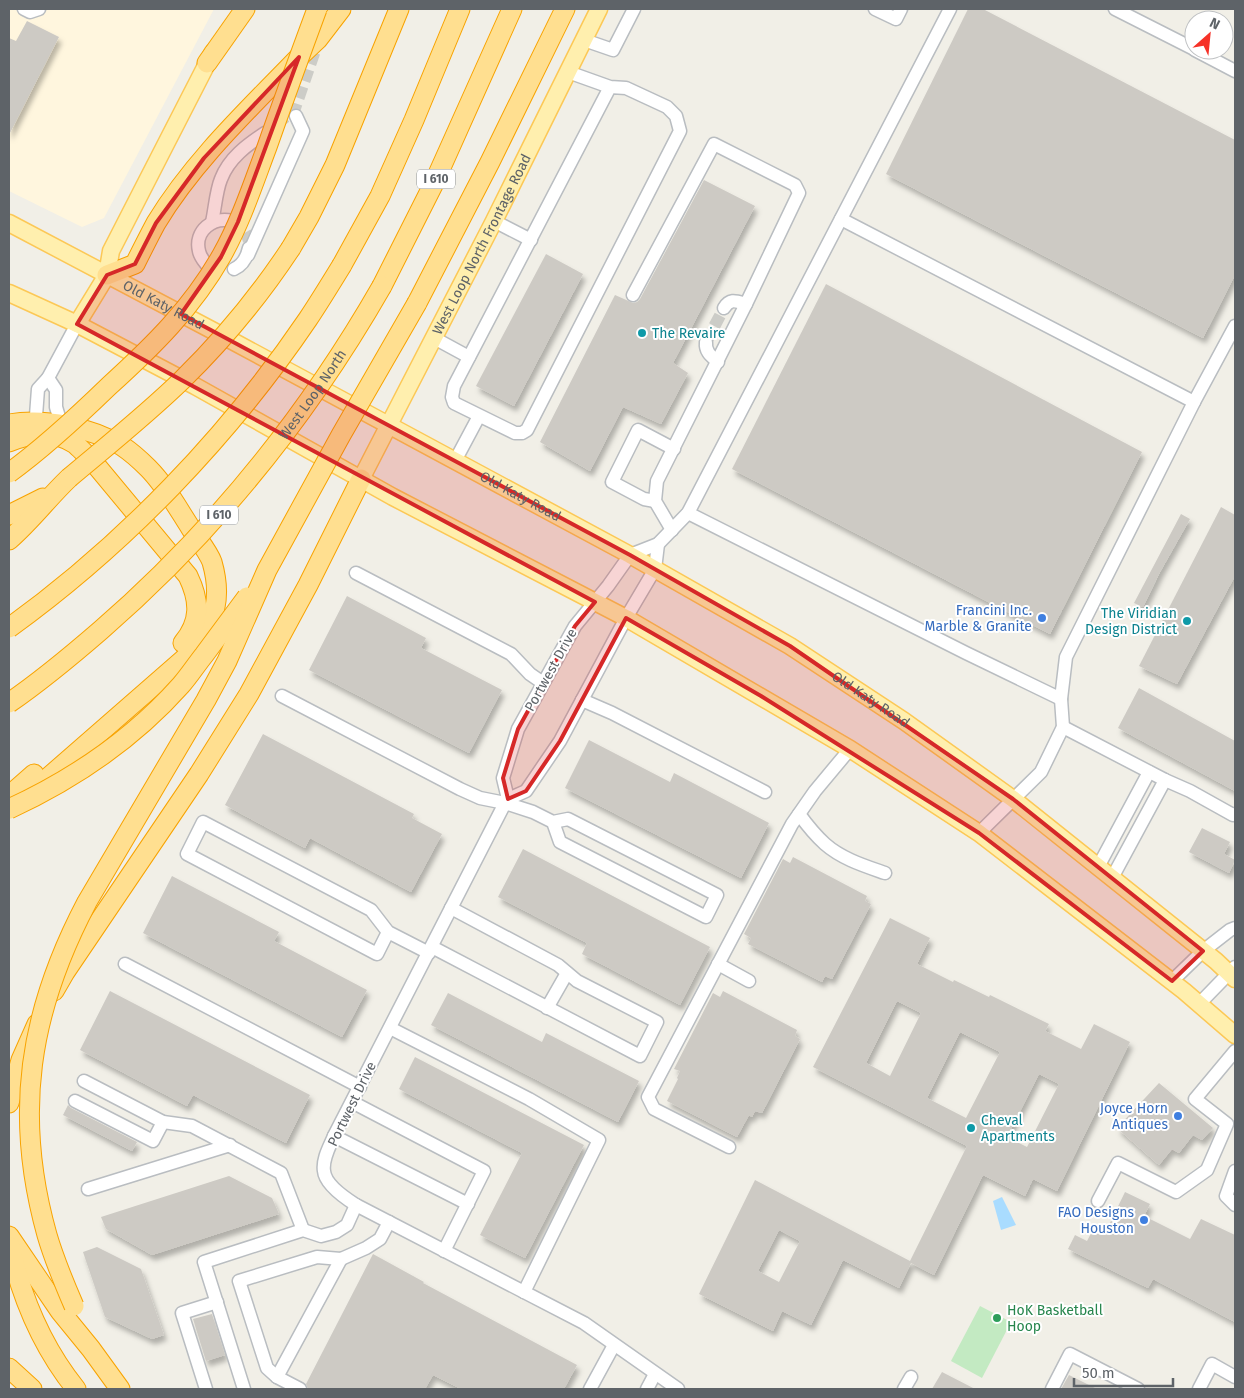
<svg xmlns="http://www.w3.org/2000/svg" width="1244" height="1398" font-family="'Fira Sans',sans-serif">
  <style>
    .commercial { fill: #fff6de }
    .green { fill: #c3eac2 }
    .water { fill: #a9dcff }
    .building { fill: #cdcac4; fill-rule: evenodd; filter: url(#shadow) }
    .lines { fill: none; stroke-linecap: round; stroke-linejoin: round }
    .minor-tunnel { stroke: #ccccc7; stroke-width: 12; stroke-dasharray: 12 6; stroke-linecap: butt }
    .minor-casing { stroke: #b9bdc1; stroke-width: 15 }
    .major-casing { stroke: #fcc856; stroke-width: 19 }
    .highway-casing { stroke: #f8a300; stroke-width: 21 }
    .minor { stroke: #fff; stroke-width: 12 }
    .major { stroke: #ffefae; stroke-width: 16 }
    .highway { stroke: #ffdf90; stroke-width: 19 }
    .highway-bridge-casing { stroke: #f8a300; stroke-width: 21; stroke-linecap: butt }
    .highway-bridge { stroke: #ffdf90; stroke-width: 19 }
    .marked { fill: #d62828; fill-opacity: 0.2; stroke: #d62828; stroke-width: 4; stroke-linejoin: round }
    .culture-dot { fill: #0f9aa8; stroke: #fff; stroke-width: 2 }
    .shop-dot { fill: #3f7fe0; stroke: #fff; stroke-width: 2 }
    .leisure-dot { fill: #2e9e5b; stroke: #fff; stroke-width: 2 }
    .labels { text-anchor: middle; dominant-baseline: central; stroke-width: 4; stroke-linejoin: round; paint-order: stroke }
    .shield { fill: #fff; stroke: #8e9295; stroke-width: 1 }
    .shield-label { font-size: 12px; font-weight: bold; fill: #5e6368 }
    .street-label { font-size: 14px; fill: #5e6368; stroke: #fff }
    .culture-label { font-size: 14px; fill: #0d838f; stroke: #fff; text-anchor: start }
    .shop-label { font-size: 14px; fill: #366cbe; stroke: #fff; text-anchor: end }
    .leisure-label { font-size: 14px; fill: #27864d; stroke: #fff; text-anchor: start }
  </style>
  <defs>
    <filter id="shadow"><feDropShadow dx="3" dy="5.5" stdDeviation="2.5" flood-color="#0004"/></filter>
  </defs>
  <rect width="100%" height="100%" fill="#f1efe7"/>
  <!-- commercial -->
  <polygon class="commercial" points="9,9 214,9 104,218 82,227 9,191"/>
  <!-- green -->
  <polygon class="green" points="980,1306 1011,1322 982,1378 951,1361"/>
  <!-- water -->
  <polygon class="water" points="1002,1197 1016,1225 1001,1230 993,1201"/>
  <!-- building -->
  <g class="building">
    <polygon points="968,9 983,9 1235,140 1235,275 1203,338 886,174"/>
    <polygon points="27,21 59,37 9,135 9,38 16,41"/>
    <polygon points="704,180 755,206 673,363 688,373 661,424 623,407 590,471 540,442 615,295 633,303 637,302 640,299"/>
    <polygon points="546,254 583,274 514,406 476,386"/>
    <polygon points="826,284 1142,452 1050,634 732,469"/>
    <polygon points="1221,507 1235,515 1235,576 1177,684 1139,666"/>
    <polygon points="1181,514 1190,519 1160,572 1143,607 1134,603"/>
    <polygon points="347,596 426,638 421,648 502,690 469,753 309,670"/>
    <polygon points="1139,688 1235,741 1235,791 1118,728"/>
    <polygon points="263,734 414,814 412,818 442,834 411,892 310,838 305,848 225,805"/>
    <polygon points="589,740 670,782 674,773 769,823 741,878 565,788"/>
    <polygon points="1202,828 1230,842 1224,854 1235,860 1229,873 1189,852"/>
    <polygon points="523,849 710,947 680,1005 582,954 587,943 498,897"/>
    <polygon points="793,857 867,896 865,901 871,904 832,979 825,976 822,982 748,944 751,938 744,934 783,859 790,863"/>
    <polygon points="172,876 279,932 274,941 367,990 342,1037 143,933"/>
    <path d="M 890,918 L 930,938 L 917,964 L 953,982 L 954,980 L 989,997 L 990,995 L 1049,1024 L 1045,1031 L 1081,1049 L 1094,1024 L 1130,1042 L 1057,1191 L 1033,1179 L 1025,1196 L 983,1175 L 934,1275 L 911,1263 L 899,1288 L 843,1260 L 811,1325 L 782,1311 L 773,1331 L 699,1294 L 755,1180 L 910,1261 L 967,1146 L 813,1067 ZM 897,1001 L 921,1013 L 890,1076 L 866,1063 ZM 960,1032 L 1000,1052 L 966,1118 L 927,1098 ZM 1039,1074 L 1059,1084 L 1027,1147 L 1007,1137 ZM 779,1230 L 800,1241 L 779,1282 L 758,1271 Z"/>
    <polygon points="110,991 310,1095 286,1143 193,1095 187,1106 80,1050"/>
    <polygon points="723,991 797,1030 795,1036 800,1039 762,1113 755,1111 752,1117 749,1115 737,1137 667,1101 678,1079 677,1078 680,1071 674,1069 713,993 720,997"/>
    <polygon points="448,993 542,1042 546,1033 639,1081 618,1122 431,1025"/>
    <polygon points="415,1057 584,1145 525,1258 480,1235 522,1153 399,1089"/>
    <polygon points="1159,1083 1213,1128 1202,1140 1193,1135 1179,1153 1172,1149 1159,1165 1117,1128"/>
    <polygon points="68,1105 71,1108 137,1142 132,1151 63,1115"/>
    <polygon points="229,1176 272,1198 279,1214 152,1255 106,1229 101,1217"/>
    <polygon points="1125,1192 1150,1204 1144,1216 1190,1239 1201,1219 1235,1235 1235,1322 1153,1279 1148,1288 1068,1249 1075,1235 1087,1241 1096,1224 1107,1229"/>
    <polygon points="97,1247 141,1269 164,1335 152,1339 105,1317 83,1252"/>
    <polygon points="373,1254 424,1282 423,1283 577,1365 564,1389 461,1389 433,1375 425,1389 308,1389 306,1384"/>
    <polygon points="212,1314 225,1355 206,1361 193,1319"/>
    <polygon points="942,1372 975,1389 932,1389"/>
    <polygon points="1069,1375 1097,1389 1061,1389"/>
  </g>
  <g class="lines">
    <!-- minor-tunnel -->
    <g class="minor-tunnel">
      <polyline points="276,124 294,111 318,42"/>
      <path d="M 232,221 C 241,225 246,231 249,241"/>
      <polyline points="706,342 724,308"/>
    </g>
    <!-- minor casing -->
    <g class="minor-casing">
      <g id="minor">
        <polyline points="24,9 30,12 39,9"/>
        <polyline points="875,9 896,19 901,9"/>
        <polyline points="1115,9 1194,49"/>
        <polyline points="584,40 613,50 634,9"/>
        <polyline points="1195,50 1235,71"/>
        <polyline points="568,72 610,87 626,88 667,107 676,116 680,131 527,430 522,433 515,433 454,403 452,397 454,386 610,87"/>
        <polyline points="841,219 1194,402"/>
        <polyline points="494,221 531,240"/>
        <path d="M 212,222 C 215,209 216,191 221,179 C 229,158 247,145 265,133"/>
        <polyline points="248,255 303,131 296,116"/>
        <path d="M 207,265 C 204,261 200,257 199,251 C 194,231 213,216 232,221"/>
        <path d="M 234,269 C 243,265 247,257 249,248"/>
        <polyline points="633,295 714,144 795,185 799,193 746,304 657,481 655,501 672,530"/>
        <path d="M 724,308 C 730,298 736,301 746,304"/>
        <polyline points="434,338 469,357"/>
        <path d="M 706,342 C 705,352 711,356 718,362"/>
        <polyline points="48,378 56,390 56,407 59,417 66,425"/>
        <polyline points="35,429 38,389 48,378 77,324"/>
        <polyline points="455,461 479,416"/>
        <polyline points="655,501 644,499 612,482 638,430 674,449"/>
        <polyline points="688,513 966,653 1061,699 1066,657 1194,402 1235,326"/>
        <path d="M 658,544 L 655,569 L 626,618 L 560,741 L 526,791 L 508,799 L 505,803 L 334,1136 C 330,1146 322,1159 324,1171 C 325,1184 345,1198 356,1205 L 584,1323 L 678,1389"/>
        <polyline points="356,573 511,654 530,674 543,683"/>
        <polyline points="282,696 460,789 480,798 505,803 533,812 553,822 568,819 717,895 706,917 560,842 553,822"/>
        <polyline points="582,700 612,713 765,792"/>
        <polyline points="1063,727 1165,780 1190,791 1233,815 1235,814"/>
        <polyline points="508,799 503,778 518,729 575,626 608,586 630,555 658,544 688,513 950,9"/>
        <path d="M 799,814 C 807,825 815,835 825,844 C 842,859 865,866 885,873"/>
        <polyline points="979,833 1041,772 1063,727 1061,699"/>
        <polyline points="1098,867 1149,772"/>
        <polyline points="1112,878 1165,780"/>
        <polyline points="388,932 377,954 187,854 203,822 371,910 388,932 429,953"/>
        <polyline points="432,947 640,1056 657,1022 577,981 558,965 451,908"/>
        <polyline points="125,964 360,1087"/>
        <polyline points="718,964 749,981"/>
        <polyline points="1172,981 1203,951 1230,930 1235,928"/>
        <polyline points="1199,1004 1235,967"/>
        <polyline points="547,1008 567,973"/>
        <polyline points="390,1028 529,1099 599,1140 524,1292"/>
        <polyline points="84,1081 163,1122 192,1126 281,1173 303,1230"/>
        <polyline points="75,1101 153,1141 163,1122"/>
        <polyline points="352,1102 484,1171 444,1251"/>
        <polyline points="334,1136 468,1204"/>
        <polyline points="729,1147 654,1109 648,1097 792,824 815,791 850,749"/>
        <polyline points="1235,1171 1226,1196 1235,1205"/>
        <polyline points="88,1189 230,1145"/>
        <polyline points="1098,1201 1118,1163 1176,1192 1207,1170 1227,1124 1195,1099 1235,1051"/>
        <polyline points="277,1377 341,1259"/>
        <polyline points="206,1389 182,1313 217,1302"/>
        <polyline points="244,1389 204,1262 303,1230 321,1236 336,1232 347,1225 356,1205"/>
        <polyline points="300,1389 277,1377 267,1368 239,1281 317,1257 341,1259 366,1248 380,1239 389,1222"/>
        <polyline points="590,1389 614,1345"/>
        <polyline points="647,1389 655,1374"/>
        <polyline points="904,1389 911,1377"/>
        <polyline points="1052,1389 1070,1354 1138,1389"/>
        <polyline points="1199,1389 1212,1364 1235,1377"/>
      </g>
    </g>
    <!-- major casing -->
    <g class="major-casing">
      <g id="major">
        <path id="s1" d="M 9,223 L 223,336 L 630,555 L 790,646 L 904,721 L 1013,799 L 1216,961 L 1235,979"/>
        <polyline points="9,293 77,324 195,386 393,497 626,618 850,749 979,833 1184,991 1235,1035"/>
        <polyline points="77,324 107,275 111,251 213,52"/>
        <path id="s2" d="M 361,479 L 494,221 L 599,9"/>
      </g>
    </g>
    <!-- highway casing -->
    <g class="highway-casing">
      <g id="highway">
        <polyline points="207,63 245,9"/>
        <polyline points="291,248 309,217 335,165 399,9"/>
        <polyline points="342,265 380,196 414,120 460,9"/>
        <path d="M 107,275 L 135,264 C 142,250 149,236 156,223 C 194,160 251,107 301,55 L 318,39 L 341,9"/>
        <polyline points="382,286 434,183 512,9"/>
        <polyline points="417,303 490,162 565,9"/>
        <path d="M 9,424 C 46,418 89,427 122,446 C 131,452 141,461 148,468 C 165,485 177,507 190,527 C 196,537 208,551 212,562 C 216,576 218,593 215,607 C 212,627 197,644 184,659 L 27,796"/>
        <path d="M 9,442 C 32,433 53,430 75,444 C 80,448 85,454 90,458 L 188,576 C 200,601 201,621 183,643"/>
        <polyline points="9,515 43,498"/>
        <path d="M 9,540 C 31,521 48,498 69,478"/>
        <polyline points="9,796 34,774"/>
        <polyline points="54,991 65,972 199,774 249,694 308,585 361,479"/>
        <polyline points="9,1103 21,1060 37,1024"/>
        <polyline points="9,1236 60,1311 91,1349 120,1389"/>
        <path d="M 10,1247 C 22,1299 43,1348 76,1389"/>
        <polyline points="9,1368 32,1389"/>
      </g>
    </g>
    <!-- minor -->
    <use href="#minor" class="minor"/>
    <!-- major -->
    <use href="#major" class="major"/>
    <!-- highway -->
    <use href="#highway" class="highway"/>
    <!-- highway-bridge casing -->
    <g class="highway-bridge-casing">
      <g id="highway-bridge">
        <path d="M 9,473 C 45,447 77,417 109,386 C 153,346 192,308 222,255 C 241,221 253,184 267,147 C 283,101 300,55 317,9"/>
        <path d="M 69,478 C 107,446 146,415 182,380 C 223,340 260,295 291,248"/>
        <path d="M 9,628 C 124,545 228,437 308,319 C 320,301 331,283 342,265"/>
        <path id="s3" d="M 9,703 C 41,681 71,656 101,630 C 215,531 307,417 382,286"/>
        <path d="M 9,809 C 74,779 133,739 181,685 C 189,676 196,665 204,655 C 218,636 233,616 247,597"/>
        <path d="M 74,1306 C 64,1283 54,1259 47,1235 C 13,1114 29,1012 87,902 L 206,700 L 227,661 L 267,570 L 341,435 L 417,303"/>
      </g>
    </g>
    <!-- highway-bridge -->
    <use href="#highway-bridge" class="highway-bridge"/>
  </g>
  <!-- marked area -->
  <path class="marked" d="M 299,57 L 238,222 L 221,257 L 181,314 L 630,555 L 790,646 L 1013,799 L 1203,951 L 1172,981 L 979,833 L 761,696 L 626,618 L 560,741 L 526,791 L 508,799 L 503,778 L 518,729 L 575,626 L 595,602 L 77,324 L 107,275 L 135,264 L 156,223 L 204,158 Z"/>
  <!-- markers -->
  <g class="culture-dot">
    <circle cx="642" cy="333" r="5"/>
    <circle cx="1187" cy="621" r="5"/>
    <circle cx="971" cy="1128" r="5"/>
  </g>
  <g class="shop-dot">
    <circle cx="1042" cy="618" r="5"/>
    <circle cx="1178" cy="1116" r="5"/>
    <circle cx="1144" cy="1220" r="5"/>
  </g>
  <circle class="leisure-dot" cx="997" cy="1318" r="5"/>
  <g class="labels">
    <!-- shield labels -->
    <g class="shield">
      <rect x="417" y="169.5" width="38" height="19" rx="4"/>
      <rect x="200" y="505.5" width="38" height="19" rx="4"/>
    </g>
    <g class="shield-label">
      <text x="436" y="179">I 610</text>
      <text x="219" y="515">I 610</text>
    </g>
    <!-- street labels -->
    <g class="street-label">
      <text stroke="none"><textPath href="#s2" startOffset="264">West Loop North Frontage Road</textPath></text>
      <text stroke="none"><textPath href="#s1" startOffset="175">Old Katy Road</textPath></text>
      <text stroke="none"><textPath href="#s3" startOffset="435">West Loop North</textPath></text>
      <text stroke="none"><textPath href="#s1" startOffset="580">Old Katy Road</textPath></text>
      <text transform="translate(551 670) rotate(-61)">Portwest Drive</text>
      <text stroke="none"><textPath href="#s1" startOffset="985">Old Katy Road</textPath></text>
      <text transform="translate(352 1104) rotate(-64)">Portwest Drive</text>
    </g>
    <!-- culture labels -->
    <g class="culture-label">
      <text x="652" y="333">The Revaire</text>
      <text x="1177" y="613" text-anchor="end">The Viridian<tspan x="1177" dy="16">Design District</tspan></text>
      <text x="981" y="1120">Cheval<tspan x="981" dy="16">Apartments</tspan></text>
    </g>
    <!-- shop labels -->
    <g class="shop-label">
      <text x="1032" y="610">Francini Inc.<tspan x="1032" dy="16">Marble &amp; Granite</tspan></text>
      <text x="1168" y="1108">Joyce Horn<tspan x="1168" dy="16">Antiques</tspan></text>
      <text x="1134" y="1212">FAO Designs<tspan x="1134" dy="16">Houston</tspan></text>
    </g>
    <!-- leisure labels -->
    <g class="leisure-label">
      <text x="1007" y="1310">HoK Basketball<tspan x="1007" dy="16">Hoop</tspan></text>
    </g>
  </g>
  <!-- border -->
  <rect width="1244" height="1398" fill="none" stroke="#5e6368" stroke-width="20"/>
  <!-- north arrow -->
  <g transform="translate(1209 35) rotate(27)"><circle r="24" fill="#ffffff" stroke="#bfc1c3"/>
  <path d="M0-4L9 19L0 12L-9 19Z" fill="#f63228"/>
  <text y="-8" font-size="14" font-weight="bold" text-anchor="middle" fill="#5e6368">N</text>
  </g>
  <!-- scale -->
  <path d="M1074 1378v8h99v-8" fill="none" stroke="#5e6368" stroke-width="2.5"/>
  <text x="1082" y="1378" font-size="15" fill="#5e6368" stroke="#ffffff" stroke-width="4" paint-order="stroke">50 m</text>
</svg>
